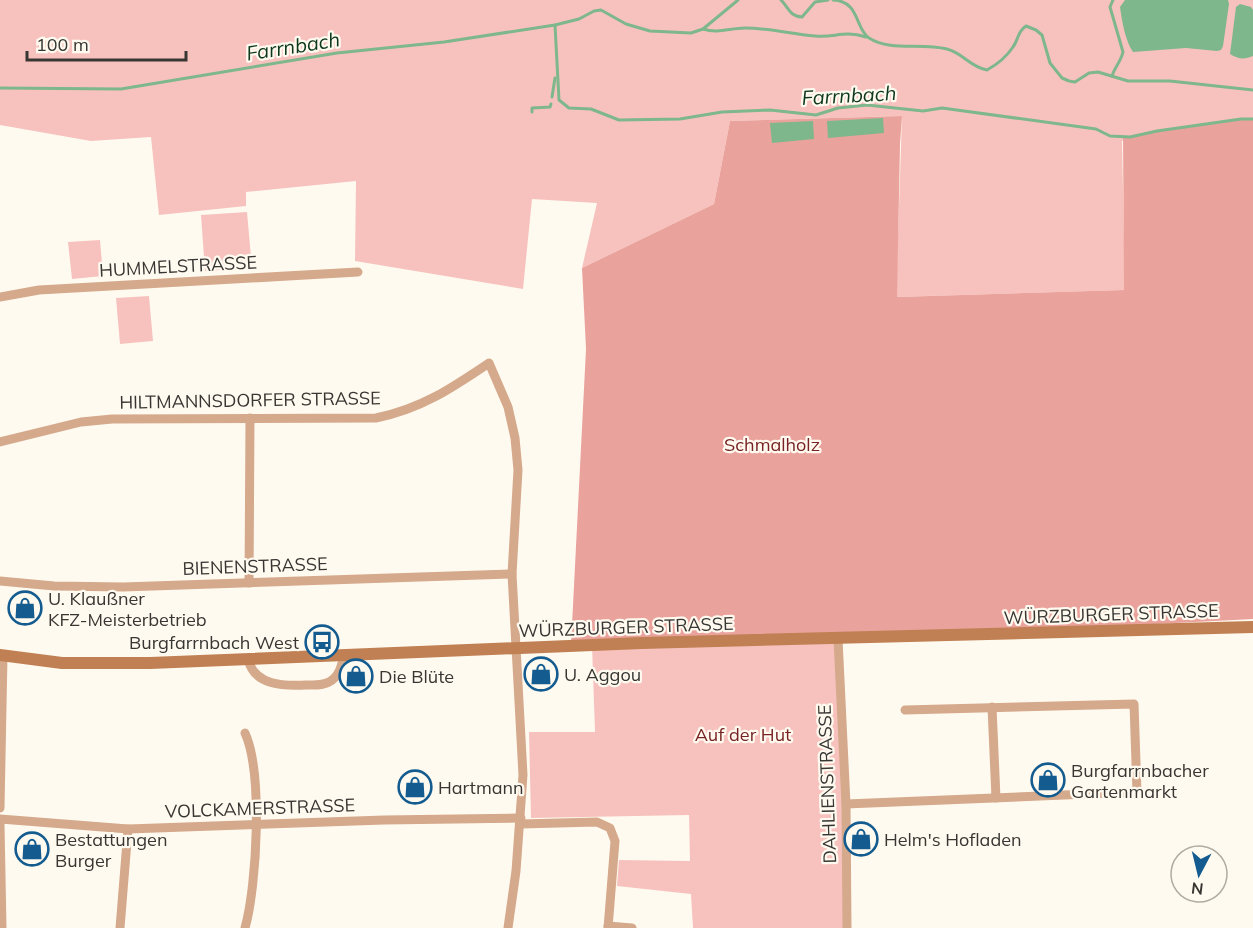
<svg xmlns="http://www.w3.org/2000/svg" width="1253" height="928" font-family="Mulish,sans-serif">
  <style>
    .green { fill: #f7c2be }
    .forest { fill: #eaa29d }
    .water { fill: #7eb78b }
    .lines { fill: none; stroke-linecap: round; stroke-linejoin: round }
    .stream { stroke: #7eb78b; stroke-width: 3 }
    .street { stroke: #d5a98c; stroke-width: 9 }
    .secondary { stroke: #c08053; stroke-width: 12 }
    .labels { text-anchor: middle; dominant-baseline: central; stroke-width: 4.5; stroke-linejoin: round; paint-order: stroke }
    .street-label { font-size: 18px; fill: #383632; stroke: #fffaf0 }
    .park-label { font-size: 18px; fill: #772324; stroke: #fffaf0 }
    .poi-label { font-size: 18px; fill: #383632; stroke: #fffaf0; text-anchor: start }
    .water-label { font-size: 20px; font-style: italic; fill: #0d381b; stroke: #fffaf0 }
  </style>
  <rect width="100%" height="100%" fill="#fffaf0"/>
  <!-- green -->
  <g class="green">
    <polygon points="0,0 1253,0 1253,119 1241,119 1157,131 1130,137 1122,141 1125,290 896,297 902,116 730,121 714,204 582,268 597,203 532,199 523,289 355,261 356,181 246,192 246,206 159,215 151,137 91,141 0,125"/>
    <polygon points="247,212 252,268 205,271 201,215"/>
    <polygon points="100,240 103,276 72,279 68,242"/>
    <polygon points="149,296 153,341 120,344 116,298"/>
    <polygon points="836,633 845,864 845,928 693,928 691,894 617,886 619,860 690,861 689,815 531,818 529,732 595,732 592,645"/>
  </g>
  <!-- forest -->
  <polygon class="forest" points="902,116 900,144 897,297 1124,290 1123,134 1123,137 1130,137 1157,131 1241,119 1253,119 1253,619 1098,627 571,645 586,349 582,268 714,204 730,121"/>
  <!-- water -->
  <g class="water">
    <path d="M 1125,0 L 1228,0 L 1229,4 L 1223,46 L 1221,50 L 1217,51 L 1186,48 L 1133,52 C 1125,40 1122,21 1120,7 Z"/>
    <path d="M 1240,4 L 1251,7 L 1253,10 L 1253,56 C 1244,60 1238,59 1230,54 L 1236,7 Z"/>
    <polygon points="883,118 884,133 828,138 827,121"/>
    <polygon points="813,121 814,139 772,143 770,123"/>
  </g>
  <g class="lines">
    <!-- stream -->
    <g class="stream">
      <path d="M 781,0 C 789,8 789,16 802,17 L 815,2 L 828,0"/>
      <path d="M 833,0 C 860,1 855,29 869,38 C 891,52 922,42 947,49 C 963,53 970,67 987,70 C 996,65 1007,56 1013,47 C 1019,39 1017,32 1026,26 L 1036,30 L 1042,35 L 1050,63 L 1062,78 L 1069,81 L 1075,82 L 1089,73 L 1098,72 L 1128,81 L 1170,81 L 1253,90"/>
      <polyline points="555,25 559,100 569,108 591,109 619,120 680,119 722,112 770,110 816,115 838,108 867,105 923,111 942,108 1096,129 1110,136 1130,137 1157,131 1241,119 1253,119"/>
      <path d="M 703,29 C 718,34 730,28 745,28 C 769,28 791,34 815,36 C 835,38 843,30 866,37"/>
      <path d="M 1112,76 C 1115,67 1121,61 1123,52 L 1110,7 L 1113,0"/>
      <polyline points="0,88 121,89 337,53 444,42 555,25 579,19 594,11 601,10 626,24 650,31 691,33 703,29 738,0"/>
      <polyline points="552,97 555,78"/>
      <polyline points="532,112 532,108 550,107 551,104"/>
    </g>
    <!-- street -->
    <g class="street">
      <polyline points="0,297 39,290 358,272"/>
      <path d="M 0,442 L 81,422 L 112,419 L 376,418 C 421,409 452,388 489,363 L 508,407 L 515,438 L 518,470 L 512,574 L 523,775 L 516,871 L 508,928"/>
      <polyline points="0,581 54,586 123,587 512,574"/>
      <polyline points="249,583 250,418"/>
      <polyline points="838,639 846,804 847,928"/>
      <path d="M 248,659 C 254,686 284,686 306,685 C 314,685 322,686 329,682 C 339,677 342,665 344,655"/>
      <polyline points="992,707 996,798"/>
      <polyline points="846,804 1137,792 1134,704 905,710"/>
      <polyline points="0,808 3,656"/>
      <polyline points="0,819 128,829 384,820 521,818"/>
      <polyline points="0,824 2,928"/>
      <polyline points="520,824 597,822 610,828 615,841 608,928"/>
      <polyline points="608,926 632,928"/>
      <polyline points="120,928 128,829"/>
      <path d="M 245,928 C 257,885 263,773 245,733"/>
    </g>
    <!-- secondary -->
    <polyline class="secondary" points="0,655 62,663 150,663 642,643 1253,627"/>
  </g>
  <!-- icons -->
  <defs>
    <g id="shop-ring" transform="scale(1.725)"><circle r="9.5" fill="#fffaf0" stroke="#145c90" stroke-width="1.5"/><path d="M-5-2.5h2.3a2.7 3.5 0 0 1 5.4 0H5L5.5 6h-11ZM-1.5-2.5h3a1.5 2.3 0 0 0-3 0Z" fill="#145c90"/></g>
    <g id="bus-ring" transform="scale(1.725)"><circle r="9.5" fill="#fffaf0" stroke="#145c90" stroke-width="1.5"/><path d="M-5-6H5V4H4V6H2V4H-2V6H-4V4H-5ZM-3.5-4V0h7V-4ZM-3.5 1.2v1.5H-2V1.2ZM2 1.2v1.5H3.5V1.2Z" fill="#145c90"/></g>
  </defs>
  <g fill-rule="evenodd">
    <use href="#shop-ring" x="25" y="608"/>
    <use href="#bus-ring" x="322" y="642"/>
    <use href="#shop-ring" x="541" y="674"/>
    <use href="#shop-ring" x="356" y="676"/>
    <use href="#shop-ring" x="1048" y="780"/>
    <use href="#shop-ring" x="415" y="787"/>
    <use href="#shop-ring" x="861" y="839"/>
    <use href="#shop-ring" x="32" y="849"/>
  </g>
  <g class="labels">
    <!-- street labels -->
    <g class="street-label">
      <text transform="translate(178 266) rotate(-3)">HUMMELSTRASSE</text>
      <text transform="translate(250 400) rotate(-1)">HILTMANNSDORFER STRASSE</text>
      <text transform="translate(255 566) rotate(-2)">BIENENSTRASSE</text>
      <text transform="translate(1111 614) rotate(-2)">WÜRZBURGER STRASSE</text>
      <text transform="translate(626 627) rotate(-2)">WÜRZBURGER STRASSE</text>
      <text transform="translate(827 784) rotate(-92)">DAHLIENSTRASSE</text>
      <text transform="translate(260 808) rotate(-2)">VOLCKAMERSTRASSE</text>
    </g>
    <!-- park labels -->
    <g class="park-label">
      <text x="772" y="444">Schmalholz</text>
      <text x="743" y="734">Auf der Hut</text>
    </g>
    <!-- poi labels -->
    <g class="poi-label">
      <text x="48" y="598">U. Klaußner<tspan x="48" dy="21">KFZ-Meisterbetrieb</tspan></text>
      <text x="299" y="642" text-anchor="end">Burgfarrnbach West</text>
      <text x="564" y="674">U. Aggou</text>
      <text x="379" y="676">Die Blüte</text>
      <text x="1071" y="770">Burgfarrnbacher<tspan x="1071" dy="21">Gartenmarkt</tspan></text>
      <text x="438" y="787">Hartmann</text>
      <text x="55" y="839">Bestattungen<tspan x="55" dy="21">Burger</tspan></text>
      <text x="884" y="839">Helm's Hofladen</text>
    </g>
    <!-- water labels -->
    <g class="water-label">
      <text transform="translate(293 46) rotate(-9)">Farrnbach</text>
      <text transform="translate(849 95) rotate(-3)">Farrnbach</text>
    </g>
  </g>
  <!-- north arrow -->
  <g transform="translate(1199 874) rotate(187)"><circle r="28" fill="#fffaf0" stroke="#afaca4" stroke-width="1.5"/>
  <path d="M0-4.5L10 22L0 15L-10 22Z" fill="#145c90"/>
  <text y="-9" font-size="16" font-weight="bold" text-anchor="middle" fill="#383632">N</text>
  </g>
  <!-- scale -->
  <path d="M27 51v9h159v-9" fill="none" stroke="#383632" stroke-width="3"/>
  <text x="36" y="51" font-size="18" fill="#383632" stroke="#fffaf0" stroke-width="4.5" paint-order="stroke">100 m</text>
</svg>
